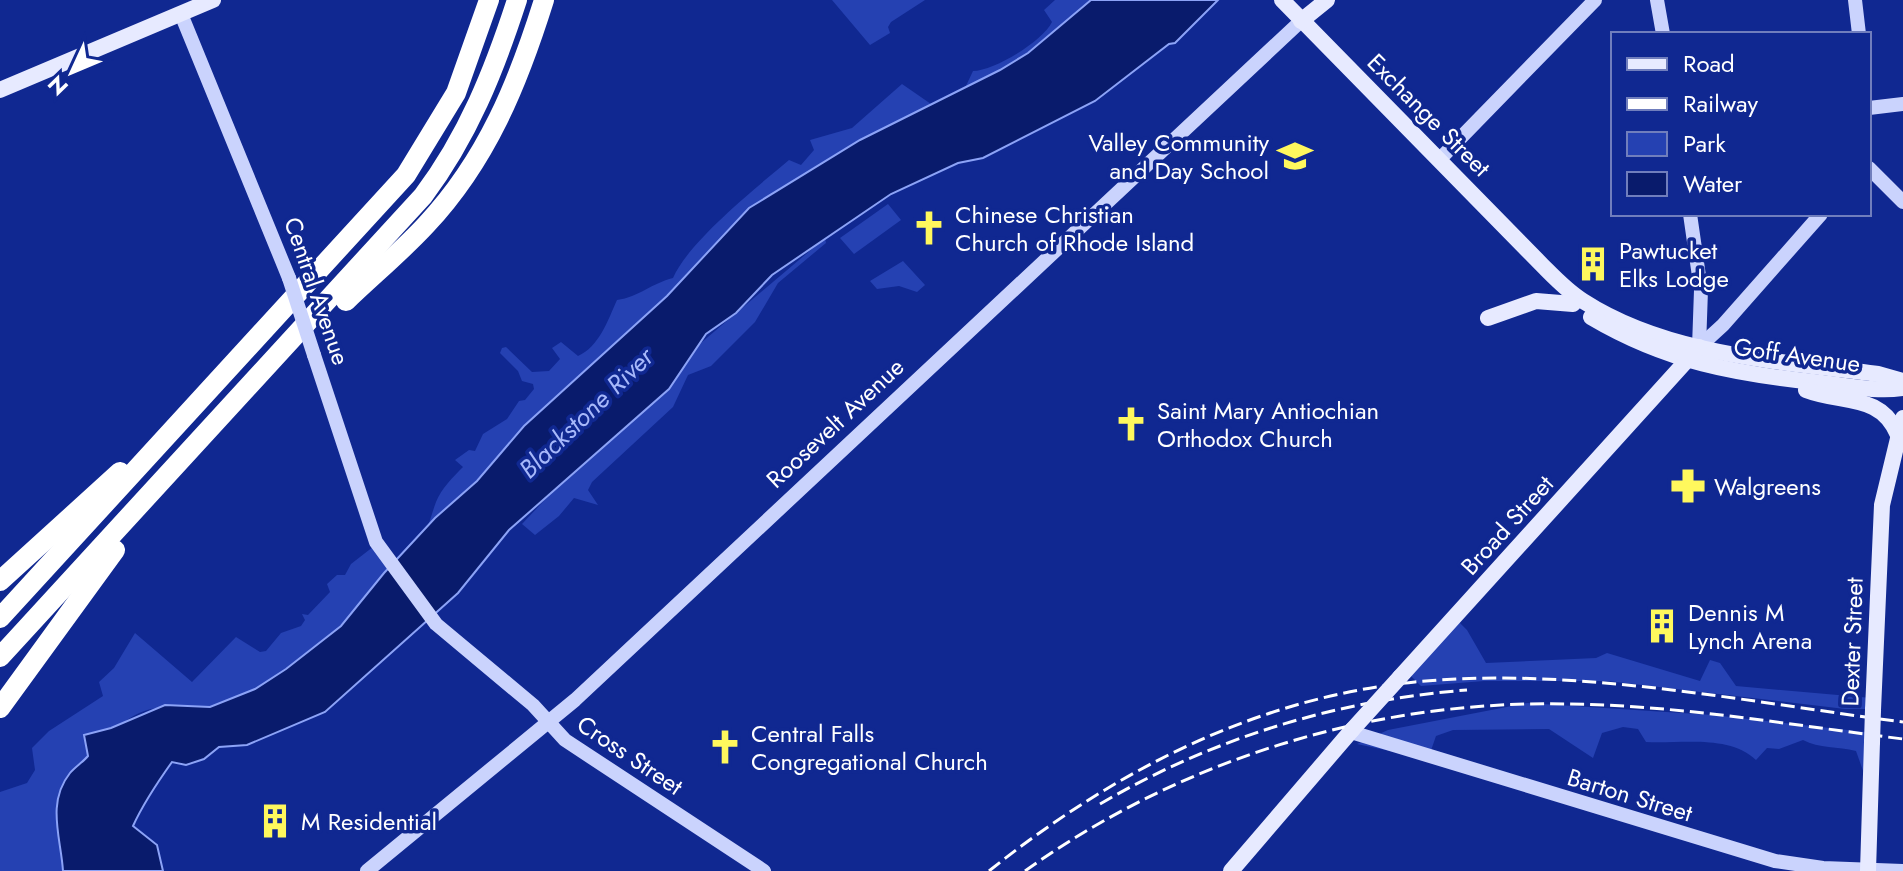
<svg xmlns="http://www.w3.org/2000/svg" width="1903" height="871" font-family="Jost,sans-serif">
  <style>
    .green { fill: #2541b2 }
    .water { fill: #091b6c; stroke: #8ca3f7; stroke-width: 2 }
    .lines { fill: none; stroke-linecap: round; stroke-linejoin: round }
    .secondary { stroke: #cad3fd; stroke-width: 14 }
    .primary { stroke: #e7eaff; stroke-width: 16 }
    .highway { stroke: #fff; stroke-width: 20 }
    .rail { stroke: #fff; stroke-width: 3; stroke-dasharray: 14 6; stroke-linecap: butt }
    .secondary-bridge { stroke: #cad3fd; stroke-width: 14 }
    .primary-bridge { stroke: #e7eaff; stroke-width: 16 }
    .labels { text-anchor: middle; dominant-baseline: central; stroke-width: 7; stroke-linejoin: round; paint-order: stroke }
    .street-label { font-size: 24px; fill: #fff; stroke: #102891 }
    .poi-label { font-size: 24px; fill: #fff; stroke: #102891; text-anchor: start }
    .water-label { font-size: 26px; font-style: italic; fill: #a7b8fa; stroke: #102891 }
  </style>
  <rect width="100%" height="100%" fill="#102891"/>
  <!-- green -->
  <g class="green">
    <polygon points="832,0 925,0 891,22 888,27 890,33 870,45"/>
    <path d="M 1055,0 L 1100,0 L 1048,51 L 972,89 L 965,88 L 973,71 C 994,71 1043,41 1052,22 L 1044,10 Z"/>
    <path d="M 902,84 L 931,104 L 355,629 L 211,717 C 163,706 152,699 111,732 L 68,871 L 0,871 L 0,792 L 27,783 L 35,770 L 32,748 L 49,731 L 103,696 L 99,682 L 114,668 L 135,633 L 192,682 L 236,637 L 260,652 L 266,651 L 281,633 L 301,626 L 305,620 L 302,614 L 308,615 L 330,592 L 327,584 L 337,575 L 345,575 L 351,564 L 378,543 L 395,559 C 427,543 426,530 436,502 C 441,489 454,476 463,467 L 455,460 L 469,450 L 475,451 L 483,434 L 507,419 L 519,401 L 525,400 L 534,389 L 533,384 L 522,381 L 518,371 L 500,353 L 502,348 L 506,347 L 532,372 L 549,371 L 560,359 L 552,348 L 561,342 L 578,356 C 599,347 608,320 617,300 C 639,297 652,283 673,278 C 689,241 757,187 789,160 L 801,165 L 814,150 L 810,140 L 852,128 Z"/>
    <polygon points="888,204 901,220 854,254 840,238"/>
    <polygon points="825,238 826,243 778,283 755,322 711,366 688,375 673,407 592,482 588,490 598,505 574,498 559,516 535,535 522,524 571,472 648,404 702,342"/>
    <polygon points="903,261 925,285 917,292 899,286 877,289 870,281"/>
    <polygon points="1455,618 1467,630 1486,663 1596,658 1607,653 1700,681 1710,660 1720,663 1736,686 1872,698 1874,709 1845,709 1608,681 1484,681 1421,686 1406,671"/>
    <path d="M 1527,703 L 1713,715 L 1874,733 L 1867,782 L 1856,751 C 1838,746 1819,749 1803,740 L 1779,749 L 1767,748 L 1756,760 C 1729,734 1680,744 1646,742 L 1638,729 L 1623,727 L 1602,733 L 1593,758 L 1549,729 L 1453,730 L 1436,736 L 1428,759 L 1357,744 L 1388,730 Z"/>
  </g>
  <!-- water -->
  <path class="water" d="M 1091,0 L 1218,0 L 1175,43 L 1169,44 L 1095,101 L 983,158 L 958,163 L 891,194 L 772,275 L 736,313 L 706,334 L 669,389 L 509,530 L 458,593 L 325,712 L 247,745 L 219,747 L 204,759 L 186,765 L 172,762 C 157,783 144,802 133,826 L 157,845 L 163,871 L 63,871 C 61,838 46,803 70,773 C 75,767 83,762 88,756 L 84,735 L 111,728 L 165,705 L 210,707 L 255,689 L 286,669 L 341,626 L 384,573 L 435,518 L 477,481 L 524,426 L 667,296 L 749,208 L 860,140 L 1000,70 L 1028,53 Z"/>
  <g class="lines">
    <!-- secondary -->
    <g class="secondary">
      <polyline points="1657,0 1663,34"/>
      <polyline points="1855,0 1859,34"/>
      <polyline points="181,14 289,278"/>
      <polyline points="1869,108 1903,104"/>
      <polyline points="1439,160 1595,0"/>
      <polyline points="1869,168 1903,202"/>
      <polyline points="1690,214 1701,290 1699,347"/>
      <polyline points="1699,347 1723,325 1821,214"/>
      <polyline points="314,355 376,542 436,624 533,705 565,740 764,871"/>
      <polyline points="1351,732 1775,861 1823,868 1903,871"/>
      <polyline points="367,871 575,700 1301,21"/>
    </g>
    <!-- primary -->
    <g class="primary">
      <path d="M 1282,0 L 1542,265 C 1555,278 1567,291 1583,301 C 1668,356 1781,361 1878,374 L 1903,381"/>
      <polyline points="1301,21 1327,0"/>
      <polyline points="0,90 213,0"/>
      <path d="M 1591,317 C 1667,362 1736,374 1822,383 C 1849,386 1877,392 1903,388"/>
      <polyline points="1488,318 1536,301 1573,304"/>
      <path d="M 1806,390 C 1842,404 1881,393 1898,435"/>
      <polyline points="1400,677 1699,347"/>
      <polyline points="1873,710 1882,505 1903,418"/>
      <polyline points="1231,871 1352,730"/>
      <polyline points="1868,871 1872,742"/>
    </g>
    <!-- highway -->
    <g class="highway">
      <path d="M 346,301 C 373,275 401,252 426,225 C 487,160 518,83 544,0"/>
      <polyline points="0,581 120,472"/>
      <polyline points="0,618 406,175 456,93 489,0"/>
      <path d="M 0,657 L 423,196 C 468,136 494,71 517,0"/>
      <polyline points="0,708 115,550"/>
    </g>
    <!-- rail -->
    <g class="rail">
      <path d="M 1100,804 C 1213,738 1337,700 1467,690"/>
      <path d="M 989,871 C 1113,772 1255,698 1415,682 C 1574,666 1745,702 1903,722"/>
      <path d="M 1025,871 C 1182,759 1373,700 1566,704 C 1678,705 1791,725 1903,739"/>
    </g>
    <!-- secondary-bridge -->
    <polyline class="secondary-bridge" points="289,278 314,355"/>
    <!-- primary-bridge -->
    <g class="primary-bridge">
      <polyline points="1352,730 1400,677"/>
      <polyline points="1872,742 1873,710"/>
    </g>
  </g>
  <!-- icons -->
  <defs>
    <g id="school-bare" transform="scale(2.76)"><path d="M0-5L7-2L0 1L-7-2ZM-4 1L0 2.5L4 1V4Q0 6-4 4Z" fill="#fff85d" stroke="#102891" stroke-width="2.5" paint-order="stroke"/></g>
    <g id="church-bare" transform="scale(2.76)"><path d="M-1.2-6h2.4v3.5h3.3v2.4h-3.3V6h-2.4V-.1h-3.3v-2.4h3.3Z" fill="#fff85d" stroke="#102891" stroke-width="2.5" paint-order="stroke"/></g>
    <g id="building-bare" transform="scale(2.76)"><path d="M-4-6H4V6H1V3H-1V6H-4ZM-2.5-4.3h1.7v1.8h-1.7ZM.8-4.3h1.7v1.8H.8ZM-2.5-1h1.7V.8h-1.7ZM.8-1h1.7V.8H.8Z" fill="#fff85d" stroke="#102891" stroke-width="2.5" paint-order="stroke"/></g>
    <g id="pharmacy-bare" transform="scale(2.76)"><path d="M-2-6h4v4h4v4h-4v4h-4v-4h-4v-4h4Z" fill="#fff85d" stroke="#102891" stroke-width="2.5" paint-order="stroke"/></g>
  </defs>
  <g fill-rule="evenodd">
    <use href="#school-bare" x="1295" y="156"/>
    <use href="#church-bare" x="929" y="228"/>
    <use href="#building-bare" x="1593" y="264"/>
    <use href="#church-bare" x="1131" y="424"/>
    <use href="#pharmacy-bare" x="1688" y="486"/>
    <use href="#building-bare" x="1662" y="626"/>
    <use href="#church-bare" x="725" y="747"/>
    <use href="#building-bare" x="275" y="821"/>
  </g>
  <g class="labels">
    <!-- street labels -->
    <g class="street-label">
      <text transform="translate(1429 115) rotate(45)">Exchange Street</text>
      <text transform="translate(317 291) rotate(71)">Central Avenue</text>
      <text transform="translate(1797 355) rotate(8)">Goff Avenue</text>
      <text transform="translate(835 423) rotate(-43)">Roosevelt Avenue</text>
      <text transform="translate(1507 525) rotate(-48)">Broad Street</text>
      <text transform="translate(1852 642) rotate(-88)">Dexter Street</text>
      <text transform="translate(630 755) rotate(34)">Cross Street</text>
      <text transform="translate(1630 795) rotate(17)">Barton Street</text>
    </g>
    <!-- poi labels -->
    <g class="poi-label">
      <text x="1269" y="142" text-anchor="end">Valley Community<tspan x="1269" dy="28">and Day School</tspan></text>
      <text x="955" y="214">Chinese Christian<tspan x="955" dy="28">Church of Rhode Island</tspan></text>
      <text x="1619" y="250">Pawtucket<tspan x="1619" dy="28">Elks Lodge</tspan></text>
      <text x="1157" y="410">Saint Mary Antiochian<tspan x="1157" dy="28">Orthodox Church</tspan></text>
      <text x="1714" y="486">Walgreens</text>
      <text x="1688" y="612">Dennis M<tspan x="1688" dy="28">Lynch Arena</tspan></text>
      <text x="751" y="733">Central Falls<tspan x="751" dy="28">Congregational Church</tspan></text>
      <text x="301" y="821">M Residential</text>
    </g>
    <!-- water labels -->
    <g class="water-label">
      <text transform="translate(586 413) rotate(-44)">Blackstone River</text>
    </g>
  </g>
  <!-- legend -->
  <rect x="1611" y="32" width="260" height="184" fill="#102891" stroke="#707ebd" stroke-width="2"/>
  <rect x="1627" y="58" width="40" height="12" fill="#e7eaff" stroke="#707ebd" stroke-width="2"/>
  <text x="1683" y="72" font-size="24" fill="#ffffff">Road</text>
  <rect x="1627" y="98" width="40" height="12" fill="#ffffff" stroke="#707ebd" stroke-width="2"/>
  <text x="1683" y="112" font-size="24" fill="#ffffff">Railway</text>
  <rect x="1627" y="132" width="40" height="24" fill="#2541b2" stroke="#707ebd" stroke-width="2"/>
  <text x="1683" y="152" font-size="24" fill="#ffffff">Park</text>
  <rect x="1627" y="172" width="40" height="24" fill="#091b6c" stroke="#707ebd" stroke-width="2"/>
  <text x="1683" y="192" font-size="24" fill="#ffffff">Water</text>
  <!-- north arrow -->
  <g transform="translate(72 72) rotate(226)" stroke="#102891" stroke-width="6" paint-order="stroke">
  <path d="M0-6L14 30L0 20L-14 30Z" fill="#ffffff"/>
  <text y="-12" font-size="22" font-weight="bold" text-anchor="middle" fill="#ffffff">N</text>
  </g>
</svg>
